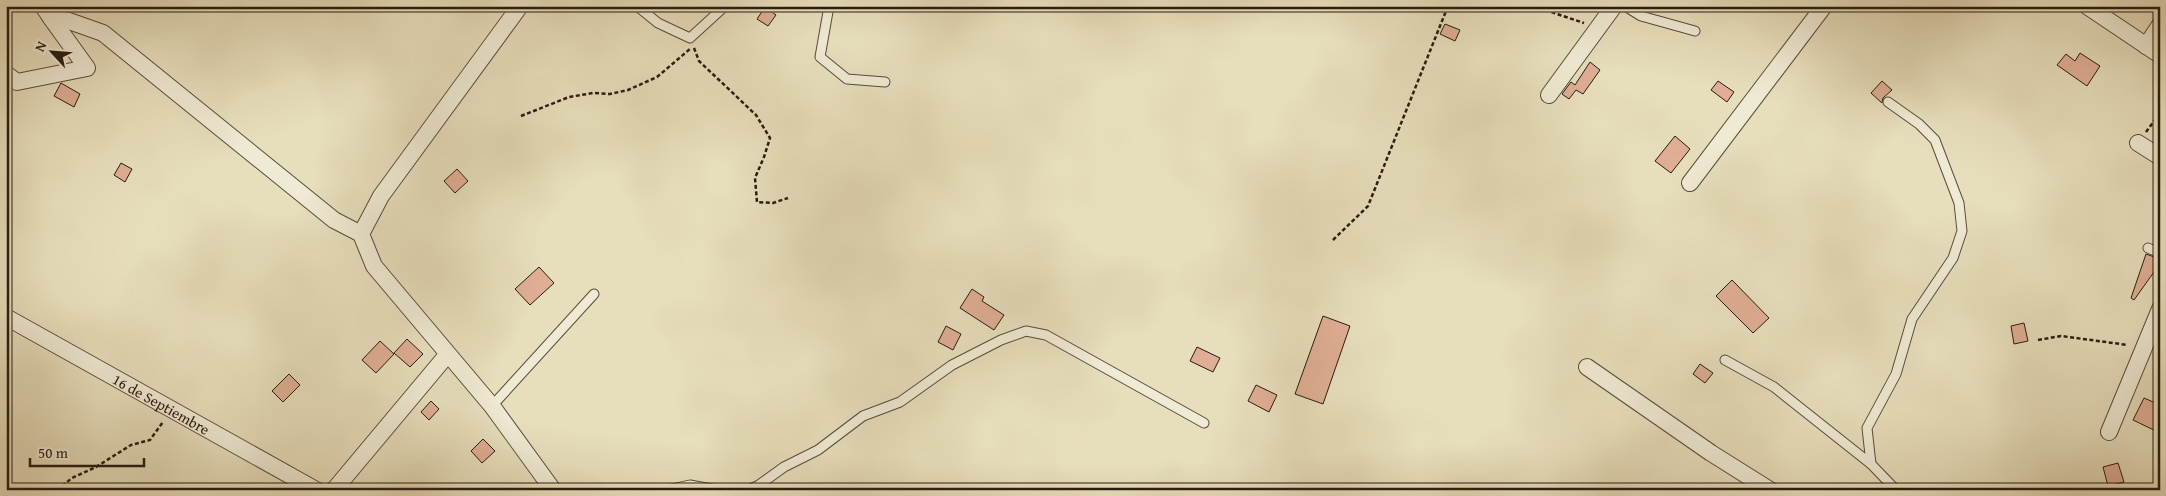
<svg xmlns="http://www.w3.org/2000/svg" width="2166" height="496" font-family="'Gentium Book Plus',serif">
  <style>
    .building { fill: #dfae94; stroke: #281c0f }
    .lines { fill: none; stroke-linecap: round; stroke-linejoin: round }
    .service-casing { stroke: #584c3a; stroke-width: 11 }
    .minor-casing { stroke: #584c3a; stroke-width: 18 }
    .path { stroke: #281c0f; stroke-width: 2.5; stroke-dasharray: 4 2.5; stroke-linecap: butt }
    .service { stroke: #efead3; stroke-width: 9 }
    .minor { stroke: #efead3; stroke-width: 16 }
    .labels { text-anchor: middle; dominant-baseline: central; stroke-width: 4; stroke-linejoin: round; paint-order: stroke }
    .street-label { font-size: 15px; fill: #281c0f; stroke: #efead3 }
  </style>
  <rect width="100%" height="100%" fill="#e7debc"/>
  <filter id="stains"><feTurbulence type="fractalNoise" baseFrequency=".004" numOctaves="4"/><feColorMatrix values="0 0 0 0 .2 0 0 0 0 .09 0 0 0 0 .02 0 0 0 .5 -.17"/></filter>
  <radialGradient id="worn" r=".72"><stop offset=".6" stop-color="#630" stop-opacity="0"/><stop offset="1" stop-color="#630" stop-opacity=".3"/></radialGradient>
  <!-- building -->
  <g class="building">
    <polygon points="765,7 776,15 768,26 757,19"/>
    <polygon points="1445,24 1460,30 1455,41 1440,34"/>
    <polygon points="2080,53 2100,66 2087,86 2057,65 2066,54 2075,61"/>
    <polygon points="1590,62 1600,70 1583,94 1576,90 1569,99 1562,94 1571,82 1575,85"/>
    <polygon points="1718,81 1734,92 1727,102 1711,90"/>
    <polygon points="1882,81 1892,90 1883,98 1882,103 1871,93"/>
    <polygon points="61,83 80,94 74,107 54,96"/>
    <polygon points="1675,136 1690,149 1671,173 1655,161"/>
    <polygon points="121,163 132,169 125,182 114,175"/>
    <polygon points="457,169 468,181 455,193 444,181"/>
    <polygon points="2146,254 2160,259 2160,274 2154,272 2134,300 2131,298"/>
    <polygon points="539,267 554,283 530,305 515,289"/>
    <polygon points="1732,280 1769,318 1753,333 1716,296"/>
    <polygon points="972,289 984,297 982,301 1004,315 994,330 960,308"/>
    <polygon points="1323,316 1350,326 1323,404 1295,394"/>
    <polygon points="2024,323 2028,341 2014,344 2011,326"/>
    <polygon points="946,326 961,334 953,350 938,342"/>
    <polygon points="407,339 423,354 410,367 394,353"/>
    <polygon points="380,341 394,354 376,373 362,360"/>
    <polygon points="1197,347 1220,358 1213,372 1190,361"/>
    <polygon points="1700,364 1713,373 1705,383 1693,374"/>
    <polygon points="289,374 300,385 283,402 272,391"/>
    <polygon points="1256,385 1277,395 1269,412 1248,401"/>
    <polygon points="2144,398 2160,405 2160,433 2133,420"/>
    <polygon points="431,401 439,409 429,420 421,412"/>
    <polygon points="483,439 495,451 482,463 471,451"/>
    <polygon points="2118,463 2124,482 2108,486 2103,467"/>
  </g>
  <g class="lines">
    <!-- service casing -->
    <g class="service-casing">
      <g id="service">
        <polyline points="637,6 658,23 690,38 725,6"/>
        <polyline points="829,6 820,57 847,79 885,82"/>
        <polyline points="1625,6 1641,16 1695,31"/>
        <polyline points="2148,248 2160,253"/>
        <polyline points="1725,360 1774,387 1871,464 1896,490"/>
        <polyline points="492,406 594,294"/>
        <polyline points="1871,464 1867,428 1896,374 1912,319 1953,258 1962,231 1959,203 1935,140 1919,124 1888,102"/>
        <polyline points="667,490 690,485 717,490"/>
        <polyline points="748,490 759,485 784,467 818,450 863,416 900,402 952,365 1001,340 1026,331 1046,335 1204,423"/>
      </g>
    </g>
    <!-- minor casing -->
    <g class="minor-casing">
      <g id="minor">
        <polyline points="43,6 51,18 69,21 103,33 334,220 361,234 374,266 492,406 553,490"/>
        <polyline points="2087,6 2160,55"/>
        <polyline points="2146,46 2160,25"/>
        <polyline points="6,74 17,82 87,68 51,18"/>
        <polyline points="1549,95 1614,6"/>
        <polyline points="2138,143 2160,157"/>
        <polyline points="1690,183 1824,6"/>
        <polyline points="361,234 381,196 520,6"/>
        <path id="s1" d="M 6,317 L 316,490"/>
        <polyline points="1587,367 1711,453 1770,490"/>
        <polyline points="2109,432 2160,309"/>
        <polyline points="334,490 447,355"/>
      </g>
    </g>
    <!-- path -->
    <g class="path">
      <polyline points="1533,6 1584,23"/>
      <polyline points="694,48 699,61 756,115 770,138 764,157 755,178 757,202 773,203 788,198"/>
      <polyline points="521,116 569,97 593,93 610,94 628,90 657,77 690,49"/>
      <polyline points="2146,132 2160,113"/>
      <polyline points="1333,240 1368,206 1448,6"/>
      <polyline points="2038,340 2061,336 2128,345"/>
      <polyline points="57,490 72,478 96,467 131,445 150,440 163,422"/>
    </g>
    <!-- service -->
    <use href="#service" class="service"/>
    <!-- minor -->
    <use href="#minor" class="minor"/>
  </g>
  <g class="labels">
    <!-- street labels -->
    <g class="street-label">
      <text stroke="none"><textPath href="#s1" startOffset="178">16 de Septiembre</textPath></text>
    </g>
  </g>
  <!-- margin -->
  <rect width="2166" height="496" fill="none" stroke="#e7debc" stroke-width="25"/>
  <rect x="8" y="8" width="2151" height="481" fill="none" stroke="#281c0f" stroke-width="2.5"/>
  <rect x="12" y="12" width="2141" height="471" fill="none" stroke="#281c0f"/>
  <!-- north arrow -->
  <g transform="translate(52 52) rotate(296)" stroke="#efead3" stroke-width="4" paint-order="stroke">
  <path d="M0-4L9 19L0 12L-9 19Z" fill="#281c0f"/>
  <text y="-8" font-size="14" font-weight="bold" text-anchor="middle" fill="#281c0f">N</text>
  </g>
  <!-- scale -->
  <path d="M30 458v8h114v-8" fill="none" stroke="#281c0f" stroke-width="2.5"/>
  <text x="38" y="458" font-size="15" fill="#281c0f" stroke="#efead3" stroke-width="4" paint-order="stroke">50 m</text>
  <rect width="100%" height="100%" filter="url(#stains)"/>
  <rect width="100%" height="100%" fill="url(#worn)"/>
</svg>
